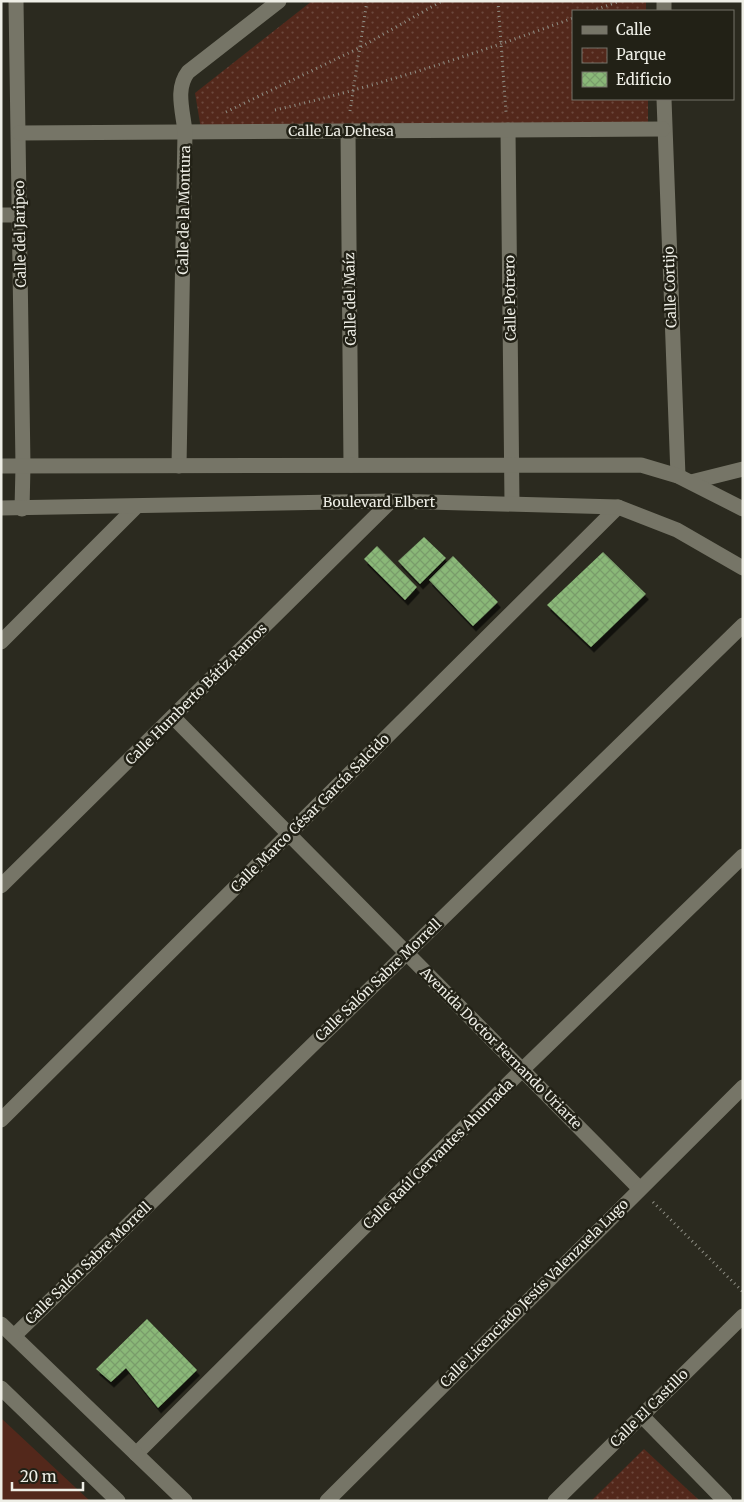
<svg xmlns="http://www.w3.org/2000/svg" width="744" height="1502" font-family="Merriweather,serif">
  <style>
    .green { fill: #53281b }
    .park { fill: url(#park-dots) }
    .building { fill: url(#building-cross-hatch); filter: url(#shadow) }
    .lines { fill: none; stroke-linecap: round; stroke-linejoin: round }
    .path { stroke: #909086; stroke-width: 3; stroke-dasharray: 1 4; stroke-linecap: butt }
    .street { stroke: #767567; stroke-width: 15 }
    .secondary { stroke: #767567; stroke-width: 15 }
    .labels { text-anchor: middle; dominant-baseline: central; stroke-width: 5; stroke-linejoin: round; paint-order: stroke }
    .street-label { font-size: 14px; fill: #eeeee6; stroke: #222116 }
  </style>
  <defs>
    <pattern id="park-dots" width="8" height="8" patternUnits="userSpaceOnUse" patternTransform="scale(1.25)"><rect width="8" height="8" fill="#53281b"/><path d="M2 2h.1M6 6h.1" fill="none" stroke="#6c483c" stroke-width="1.8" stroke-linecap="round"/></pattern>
    <pattern id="building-cross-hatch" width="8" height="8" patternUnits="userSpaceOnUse" patternTransform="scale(1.25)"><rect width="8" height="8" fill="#8ab878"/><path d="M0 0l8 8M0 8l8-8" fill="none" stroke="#799c6b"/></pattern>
    <filter id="shadow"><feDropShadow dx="3" dy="5.5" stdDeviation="0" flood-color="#0009"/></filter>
  </defs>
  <rect width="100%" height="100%" fill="#2b2a1f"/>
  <!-- green -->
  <polygon class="green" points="1,1418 90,1501 1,1501"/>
  <!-- park -->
  <g class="park">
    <polygon points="312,1 646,2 646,11 573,11 573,99 648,99 648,122 201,129 195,93"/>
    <polygon points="644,1449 700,1501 591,1501"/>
  </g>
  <!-- building -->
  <g class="building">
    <polygon points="424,537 446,558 420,584 398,561"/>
    <polygon points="377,546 417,587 405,600 364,559"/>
    <polygon points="603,552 646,594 591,647 547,605"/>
    <polygon points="453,556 498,602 473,626 429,580"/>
    <polygon points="147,1319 197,1370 158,1408 126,1368 111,1382 96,1369"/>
  </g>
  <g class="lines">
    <!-- path -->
    <g class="path">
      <polyline points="498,1 506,112"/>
      <polyline points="592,11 620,1"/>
      <path d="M 275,110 C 376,87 475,54 573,18"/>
      <polyline points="350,111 367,1"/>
      <polyline points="226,112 359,48 442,1"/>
      <polyline points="653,1202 743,1292"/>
    </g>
    <!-- street -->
    <g class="street">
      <polyline points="16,1 23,466 22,509"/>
      <polyline points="664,11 664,1"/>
      <polyline points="664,99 678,476"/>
      <polyline points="508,130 512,503"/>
      <polyline points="348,132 351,465"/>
      <polyline points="19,133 663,129"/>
      <polyline points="1,215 19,215"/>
      <path d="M 179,466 L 185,132 C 183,111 175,89 188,72 L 279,1"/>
      <polyline points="691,482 743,469"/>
      <polyline points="1,642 136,507"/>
      <polyline points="173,717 639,1188"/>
      <polyline points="1,886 391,501"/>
      <polyline points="1,1120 618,507"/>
      <polyline points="14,1336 743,625"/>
      <polyline points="642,1416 725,1501"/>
      <polyline points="136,1454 522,1070 743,856"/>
      <polyline points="327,1501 743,1087"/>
      <polyline points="555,1501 743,1316"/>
    </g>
    <!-- secondary -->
    <g class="secondary">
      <polyline points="1,466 641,465 678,476 743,509"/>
      <polyline points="1,508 391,501 618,507 677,530 743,568"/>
      <polyline points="1,1324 185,1501"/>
      <polyline points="1,1388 118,1501"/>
    </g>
  </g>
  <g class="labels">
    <!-- street labels -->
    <g class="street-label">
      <text x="341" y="131">Calle La Dehesa</text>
      <text transform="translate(184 210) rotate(-89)">Calle de la Montura</text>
      <text transform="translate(20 234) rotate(-91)">Calle del Jaripeo</text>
      <text transform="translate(670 287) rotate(-92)">Calle Cortijo</text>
      <text transform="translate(510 298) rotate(-91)">Calle Potrero</text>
      <text transform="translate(350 299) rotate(-91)">Calle del Maíz</text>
      <text x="379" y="502">Boulevard Elbert</text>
      <text transform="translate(196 694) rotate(-45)">Calle Humberto Bátiz Ramos</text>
      <text transform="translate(310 813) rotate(-45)">Calle Marco César García Salcido</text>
      <text transform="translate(378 980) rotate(-44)">Calle Salón Sabre Morrell</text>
      <text transform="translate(501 1048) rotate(45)">Avenida Doctor Fernando Uriarte</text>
      <text transform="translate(438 1154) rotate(-45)">Calle Raúl Cervantes Ahumada</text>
      <text transform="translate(88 1263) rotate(-44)">Calle Salón Sabre Morrell</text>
      <text transform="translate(534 1293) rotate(-45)">Calle Licenciado Jesús Valenzuela Lugo</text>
      <text transform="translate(649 1408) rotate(-45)">Calle El Castillo</text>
    </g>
  </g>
  <!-- border -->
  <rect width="744" height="1502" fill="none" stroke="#eeeee6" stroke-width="5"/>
  <!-- legend -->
  <rect x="572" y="10" width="162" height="90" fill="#222116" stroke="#747369"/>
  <rect x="582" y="26" width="25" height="8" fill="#767567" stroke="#747369"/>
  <text x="616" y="35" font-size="15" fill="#eeeee6">Calle</text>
  <rect x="582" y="48" width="25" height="15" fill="url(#park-dots)" stroke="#747369"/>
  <text x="616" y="60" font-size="15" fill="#eeeee6">Parque</text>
  <rect x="582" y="72" width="25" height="15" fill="url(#building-cross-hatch)" stroke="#747369"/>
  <text x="616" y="85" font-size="15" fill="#eeeee6">Edificio</text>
  <!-- scale -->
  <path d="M12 1482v8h71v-8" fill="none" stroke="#eeeee6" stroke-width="2.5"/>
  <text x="20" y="1482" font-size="15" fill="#eeeee6" stroke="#222116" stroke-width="4" paint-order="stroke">20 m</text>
</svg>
